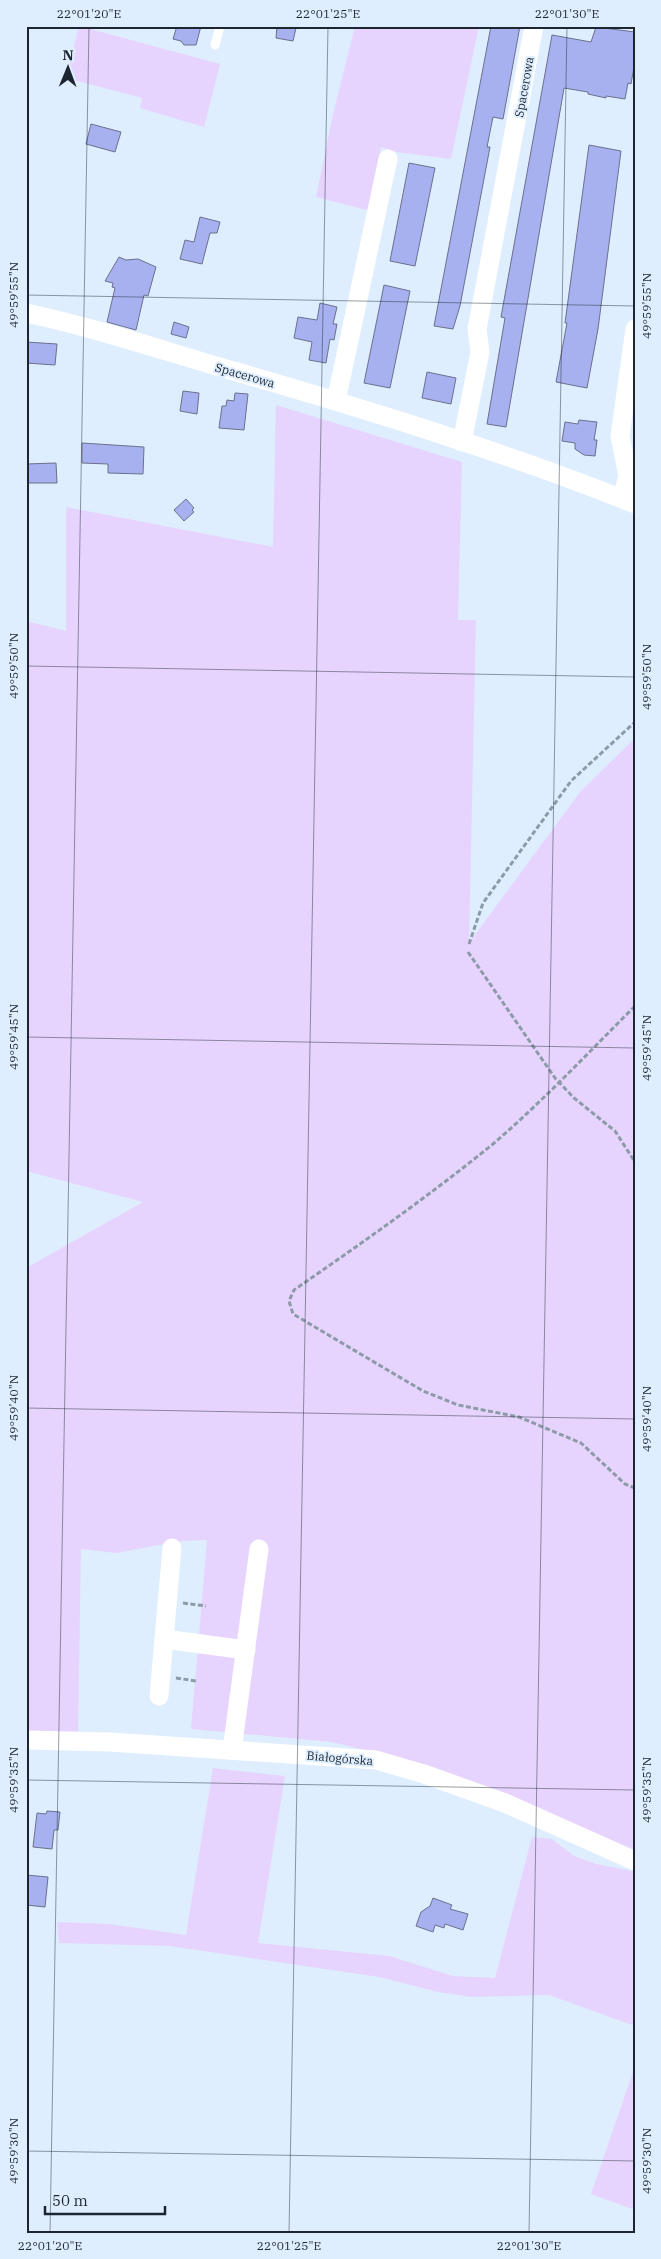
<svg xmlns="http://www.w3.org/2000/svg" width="661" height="2259" font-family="'IBM Plex Serif',serif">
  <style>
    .green { fill: #e7d4fe }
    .building { fill: #a7b1ef; stroke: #6b708d }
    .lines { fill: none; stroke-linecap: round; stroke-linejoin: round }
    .path { stroke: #8d9aa8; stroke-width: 3; stroke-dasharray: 5 2.5; stroke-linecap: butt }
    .lane { stroke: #fff; stroke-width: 9 }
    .street { stroke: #fff; stroke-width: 19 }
    .ticks { fill: none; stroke: #1d2630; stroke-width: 1; stroke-opacity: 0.45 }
    .labels { text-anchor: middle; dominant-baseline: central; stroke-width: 4; stroke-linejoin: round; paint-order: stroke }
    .street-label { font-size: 12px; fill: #1d2630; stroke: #deeefe }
    .neatline { fill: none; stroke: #1d2630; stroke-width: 2 }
    .ticks-label { font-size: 12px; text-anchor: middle; fill: #1d2630 }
  </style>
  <rect width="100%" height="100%" fill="#deeefe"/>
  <!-- green -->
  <g class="green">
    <polygon points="79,26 220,64 204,127 140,108 142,98 66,78"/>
    <polygon points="355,26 479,26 451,159 396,152 381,147 370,211 316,197 333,114"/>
    <polygon points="276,405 462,462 458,620 476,620 469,943 580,792 635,738 635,1855 418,1763 332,1742 191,1729 207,1540 181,1541 116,1553 81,1549 78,1734 26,1733 26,1268 143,1202 26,1171 26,621 66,631 66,507 273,547"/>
    <polygon points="213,1768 285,1776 258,1943 389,1956 453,1976 495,1978 532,1837 552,1839 574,1856 596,1864 632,1871 635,1856 635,2026 549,1995 472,1997 438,1992 379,1977 170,1946 59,1943 57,1922 109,1924 186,1935"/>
    <polygon points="635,2066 635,2210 591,2194"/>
  </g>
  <!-- building -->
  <g class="building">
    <polygon points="177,26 201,26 196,45 184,45 181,41 173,39"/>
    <polygon points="277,26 296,28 293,41 276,38"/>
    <polygon points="491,26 520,26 503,119 493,117 487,147 490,147 460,306 453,329 434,326"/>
    <polygon points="596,27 635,32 635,61 631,84 628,83 625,99 606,96 606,98 588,94 588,92 564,88 506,427 487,424 505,318 501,317 552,35 591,42"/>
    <polygon points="91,124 121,132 115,152 86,144"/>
    <polygon points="589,145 621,151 598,329 587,388 556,382 567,323 565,323"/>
    <polygon points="409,163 435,168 415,266 390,261"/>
    <polygon points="200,217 220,222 217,233 210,233 202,264 180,259 185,240 194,242"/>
    <polygon points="119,257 126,260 138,259 156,267 148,296 144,295 136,330 107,322 115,288 112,287 113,283 105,281"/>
    <polygon points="384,285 410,291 390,388 364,383"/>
    <polygon points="320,303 337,307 333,324 337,324 334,340 330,339 326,363 309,360 312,342 294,338 298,317 317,320"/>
    <polygon points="174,322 189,327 186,338 171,334"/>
    <polygon points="26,342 57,344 55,365 26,363"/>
    <polygon points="427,372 456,378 451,404 422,398"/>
    <polygon points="183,391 199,393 197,414 180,411"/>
    <polygon points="235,393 248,394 244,430 219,428 222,406 226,406 227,400 234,401"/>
    <polygon points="579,420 597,422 594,440 597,440 595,456 584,455 575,449 575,443 562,441 565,422 578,424"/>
    <polygon points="82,443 144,447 143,474 108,473 108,464 82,463"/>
    <polygon points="56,463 57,483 26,483 26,464"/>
    <polygon points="186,499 194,508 192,510 194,512 184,521 174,510"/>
    <polygon points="47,1811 60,1812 58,1830 54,1830 52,1849 33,1847 37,1813 46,1814"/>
    <polygon points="26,1875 48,1877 45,1907 26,1905"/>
    <polygon points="433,1898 452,1905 450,1909 468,1914 463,1930 445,1924 444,1928 435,1925 433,1932 416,1926 421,1912 430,1906"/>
  </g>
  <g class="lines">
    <!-- path -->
    <g class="path">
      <polyline points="469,944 483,903 571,781 635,722"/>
      <polyline points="468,952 555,1078 574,1098 615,1131 635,1162"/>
      <path d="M 635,1006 C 588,1053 543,1101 493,1144 C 429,1196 362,1243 294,1290 L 289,1301 L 293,1314 L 423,1391 L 458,1405 L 519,1417 L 581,1443 L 625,1484 L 635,1488"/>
      <polyline points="183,1603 206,1606"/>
      <polyline points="176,1678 196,1681"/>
    </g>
    <!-- lane -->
    <polyline class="lane" points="215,45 220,26"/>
    <!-- street -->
    <g class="street">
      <path d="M 26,313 C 97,328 167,352 237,372 C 371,411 505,452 635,504"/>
      <polyline points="336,401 388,159"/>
      <polyline points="462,442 480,352 477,329 534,26"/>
      <polyline points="622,499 628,476 620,436 635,329"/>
      <polyline points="164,1639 246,1650"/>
      <polyline points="159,1696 172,1548"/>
      <polyline points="26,1740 110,1742 376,1760 424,1774 505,1803 635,1861"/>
      <polyline points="232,1750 259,1549"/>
    </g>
  </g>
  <!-- ticks -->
  <path class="ticks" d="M 26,295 L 635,306M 26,666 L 635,677M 26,1037 L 635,1048M 26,1408 L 635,1419M 26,1780 L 635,1790M 26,2151 L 635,2161M 50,2233 L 89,26M 289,2233 L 328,26M 529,2233 L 567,26"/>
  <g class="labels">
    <!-- street labels -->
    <g class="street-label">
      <text transform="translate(524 87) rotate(-80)">Spacerowa</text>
      <text transform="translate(245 375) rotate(16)">Spacerowa</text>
      <text transform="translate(340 1758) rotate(5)">Białogórska</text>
    </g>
  </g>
  <!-- border -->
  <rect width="661" height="2259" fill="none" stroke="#deeefe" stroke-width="55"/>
  <!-- north arrow -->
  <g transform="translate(68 68) rotate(1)" stroke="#deeefe" stroke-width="4" paint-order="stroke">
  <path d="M0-4L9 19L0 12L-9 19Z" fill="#1d2630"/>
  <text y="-8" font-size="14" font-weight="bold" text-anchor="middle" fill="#1d2630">N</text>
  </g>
  <!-- scale -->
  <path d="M45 2206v8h120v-8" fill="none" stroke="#1d2630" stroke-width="2.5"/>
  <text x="52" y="2206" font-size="15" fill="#1d2630" stroke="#deeefe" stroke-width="4" paint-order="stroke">50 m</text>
  <rect x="28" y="28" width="606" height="2204" class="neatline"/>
  <g class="ticks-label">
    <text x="89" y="18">22°01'20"E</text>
    <text x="328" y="18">22°01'25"E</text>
    <text x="567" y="18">22°01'30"E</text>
    <text transform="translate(14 295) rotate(-90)" y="4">49°59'55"N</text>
    <text transform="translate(647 306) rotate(-90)" y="4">49°59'55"N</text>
    <text transform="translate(14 666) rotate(-90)" y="4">49°59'50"N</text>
    <text transform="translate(647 677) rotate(-90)" y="4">49°59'50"N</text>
    <text transform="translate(14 1037) rotate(-90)" y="4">49°59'45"N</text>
    <text transform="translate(647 1048) rotate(-90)" y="4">49°59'45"N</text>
    <text transform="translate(14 1408) rotate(-90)" y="4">49°59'40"N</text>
    <text transform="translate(647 1419) rotate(-90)" y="4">49°59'40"N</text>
    <text transform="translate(14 1780) rotate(-90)" y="4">49°59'35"N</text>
    <text transform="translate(647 1790) rotate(-90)" y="4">49°59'35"N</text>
    <text transform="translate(14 2151) rotate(-90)" y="4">49°59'30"N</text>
    <text transform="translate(647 2161) rotate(-90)" y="4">49°59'30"N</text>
    <text x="50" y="2250">22°01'20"E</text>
    <text x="289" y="2250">22°01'25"E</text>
    <text x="529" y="2250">22°01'30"E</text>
  </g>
</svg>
